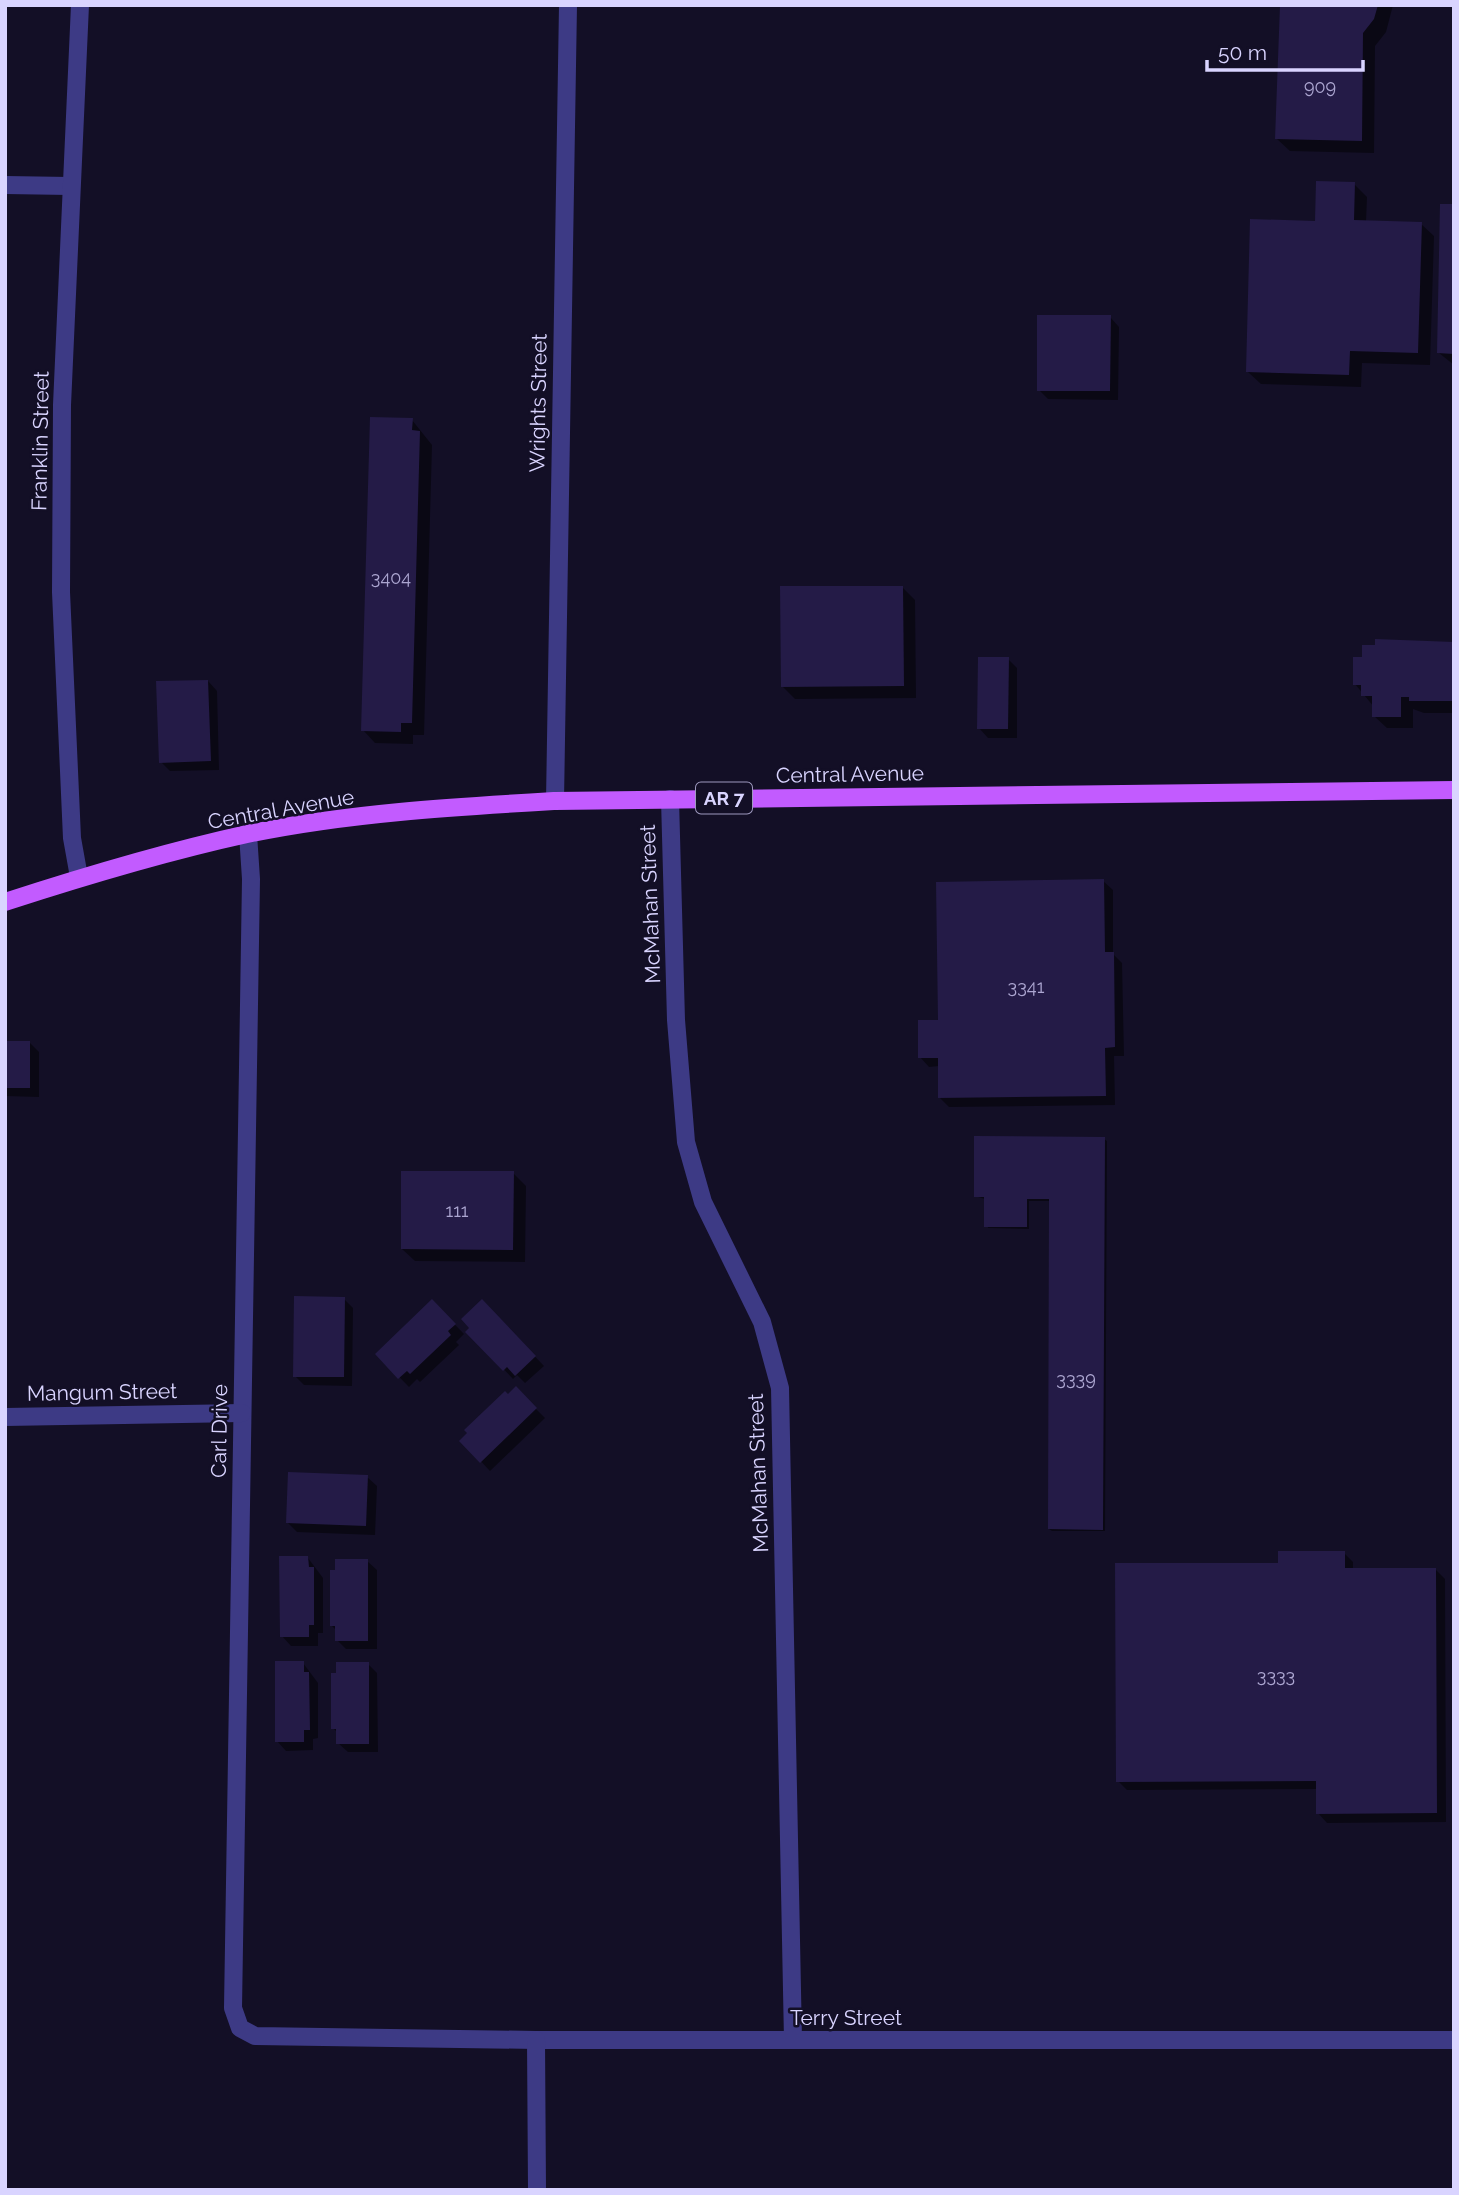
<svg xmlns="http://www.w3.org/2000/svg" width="1459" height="2195" font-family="Raleway,sans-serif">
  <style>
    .shadow { fill: #0007 }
    .building { fill: #241b47 }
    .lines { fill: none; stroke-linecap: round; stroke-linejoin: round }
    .minor { stroke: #3d3a85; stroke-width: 18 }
    .major { stroke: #c25bff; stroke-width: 18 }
    .labels { text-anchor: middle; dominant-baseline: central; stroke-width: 5; stroke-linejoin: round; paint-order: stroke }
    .number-label { font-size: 18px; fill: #aca6d1 }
    .shield { fill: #130f26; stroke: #9e99be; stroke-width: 2 }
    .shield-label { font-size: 19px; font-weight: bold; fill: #d9d4ff }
    .street-label { font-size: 21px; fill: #d9d4ff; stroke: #130f26 }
  </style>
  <rect width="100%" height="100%" fill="#130f26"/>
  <!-- shadow -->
  <g class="shadow">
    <polygon points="1281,5 1393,5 1386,32 1375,46 1374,153 1290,151 1277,139"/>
    <polygon points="1354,184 1367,197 1366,222 1421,224 1434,236 1430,365 1362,363 1361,387 1261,384 1248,372"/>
    <polygon points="1454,206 1454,365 1439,353"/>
    <polygon points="1110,317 1119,327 1118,400 1048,399 1039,390"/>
    <polygon points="412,420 432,445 424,735 413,735 413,744 375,743 363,730"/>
    <polygon points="903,588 915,600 916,698 795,699 782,686"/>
    <polygon points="1454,643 1454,713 1424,713 1413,709 1413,728 1387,728 1374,716 1374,707 1355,684"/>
    <polygon points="1008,659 1017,668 1017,738 988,738 979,728"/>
    <polygon points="208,681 217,691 219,770 170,771 161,762"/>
    <polygon points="1103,881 1113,890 1113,954 1122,963 1124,1056 1114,1056 1115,1105 949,1107 940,1098 939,1066 929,1067 920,1057 939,1021"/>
    <polygon points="5,1043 30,1043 39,1052 39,1097 5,1096"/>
    <polygon points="1104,1139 1107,1141 1105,1531 1052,1531 1049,1529 1051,1201 1029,1201 1029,1229 988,1228 985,1199 975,1196"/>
    <polygon points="513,1173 526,1186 525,1262 415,1261 402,1249"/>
    <polygon points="344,1299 353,1308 352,1386 304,1385 295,1376"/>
    <polygon points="432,1301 464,1334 456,1342 459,1345 420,1382 417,1379 409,1387 377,1354"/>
    <polygon points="482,1301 544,1366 525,1383 517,1375 513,1379 468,1332"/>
    <polygon points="516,1389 545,1418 490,1471 462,1441"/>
    <polygon points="367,1477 377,1486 375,1535 297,1532 287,1522"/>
    <polygon points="1344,1553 1353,1562 1353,1570 1436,1570 1445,1579 1446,1822 1327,1823 1318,1813 1318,1789 1127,1790 1118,1781 1280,1564"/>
    <polygon points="308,1558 323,1578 323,1633 318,1633 318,1646 291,1646 282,1636"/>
    <polygon points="367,1561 377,1570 377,1649 346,1649 337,1640 337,1631 332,1626"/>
    <polygon points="303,1663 318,1683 318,1738 313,1739 313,1750 286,1751 277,1741"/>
    <polygon points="368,1664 377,1673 378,1752 348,1752 338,1743 338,1733 333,1728"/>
  </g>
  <!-- building -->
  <g class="building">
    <polygon points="1280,5 1378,5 1374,19 1363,33 1362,141 1275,139"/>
    <polygon points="1316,181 1355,182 1354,220 1422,222 1418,353 1350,351 1349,375 1246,372 1250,219 1315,221"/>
    <polygon points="1440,204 1454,204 1454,354 1437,353"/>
    <polygon points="1037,315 1111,315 1110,391 1037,391"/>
    <polygon points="370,417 413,418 412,430 420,431 412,723 401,723 401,732 361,731"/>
    <polygon points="780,586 903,586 904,686 781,687"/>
    <polygon points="1375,639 1454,642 1454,701 1409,701 1409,697 1401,697 1401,717 1372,717 1372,696 1361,696 1361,685 1353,685 1353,657 1362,657 1362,645 1375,645"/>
    <polygon points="978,657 1009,657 1008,729 977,729"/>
    <polygon points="208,680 211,761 159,763 156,681"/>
    <polygon points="1104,879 1105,952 1114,952 1115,1047 1105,1048 1106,1096 938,1098 938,1058 918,1058 918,1020 938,1020 936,882"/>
    <rect x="5" y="1041" width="25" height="47"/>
    <polygon points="974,1136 1105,1137 1103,1530 1048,1529 1049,1199 1027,1199 1027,1227 984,1227 984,1197 974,1197"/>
    <polygon points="401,1171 514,1171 513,1250 401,1249"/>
    <polygon points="294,1296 345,1297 344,1377 293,1377"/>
    <polygon points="432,1299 456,1324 448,1331 451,1335 410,1374 407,1371 398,1379 375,1354"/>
    <polygon points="482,1299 536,1356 515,1376 507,1367 503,1371 465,1332 469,1328 461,1319"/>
    <polygon points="516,1386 537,1408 480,1463 459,1441 467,1433 464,1430 505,1391 508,1394"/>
    <polygon points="288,1472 368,1475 366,1526 286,1523"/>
    <polygon points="1278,1551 1345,1551 1345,1568 1436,1568 1437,1813 1316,1814 1316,1781 1116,1782 1115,1563 1278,1563"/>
    <polygon points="279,1556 308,1556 309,1567 314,1567 314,1625 309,1625 309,1637 280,1637"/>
    <polygon points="335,1559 368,1559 368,1641 335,1641 335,1626 330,1626 330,1570 335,1570"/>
    <polygon points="275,1661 304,1661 304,1672 309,1672 310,1730 304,1730 304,1742 275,1742"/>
    <polygon points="336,1662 369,1662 369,1744 336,1744 336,1729 331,1729 331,1673 336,1673"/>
  </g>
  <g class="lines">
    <!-- minor -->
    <g class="minor">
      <polyline points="5,185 70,186"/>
      <polyline points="670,799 676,1020 686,1142 703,1202 762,1322 780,1388 793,2040"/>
      <polyline points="555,801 568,5"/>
      <polyline points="248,834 251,879 233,2008 240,2028 255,2036 536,2040 1454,2040"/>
      <polyline points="79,877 72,838 61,592 62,405 80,5"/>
      <polyline points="5,1417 242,1413"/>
      <polyline points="536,2040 537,2190"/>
    </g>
    <!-- major -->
    <path class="major" d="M 5,902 C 85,876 165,852 247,834 C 348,813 452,807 555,801 L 1454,790"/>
  </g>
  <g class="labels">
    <!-- number labels -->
    <g class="number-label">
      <text x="1320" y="86">909</text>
      <text x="391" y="577">3404</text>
      <text x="1026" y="986">3341</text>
      <text x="457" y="1210">111</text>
      <text x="1076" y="1378">3339</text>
      <text x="1276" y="1675">3333</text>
    </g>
    <!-- shield labels -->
    <rect class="shield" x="696" y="782.5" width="56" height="31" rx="5"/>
    <g class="shield-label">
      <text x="724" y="798">AR 7</text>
    </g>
    <!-- street labels -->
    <g class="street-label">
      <text transform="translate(538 403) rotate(-89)">Wrights Street</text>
      <text transform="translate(40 441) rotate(-89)">Franklin Street</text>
      <text transform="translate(850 774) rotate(-1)">Central Avenue</text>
      <text transform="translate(281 809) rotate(-10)">Central Avenue</text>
      <text transform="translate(650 904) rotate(-92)">McMahan Street</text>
      <text transform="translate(102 1392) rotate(-1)">Mangum Street</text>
      <text transform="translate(219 1431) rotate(-89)">Carl Drive</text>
      <text transform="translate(758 1473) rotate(-92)">McMahan Street</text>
      <text x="846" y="2017">Terry Street</text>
    </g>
  </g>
  <!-- border -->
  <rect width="1459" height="2195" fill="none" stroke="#d9d4ff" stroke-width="14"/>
  <!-- scale -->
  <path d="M1207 60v10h156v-10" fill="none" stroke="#d9d4ff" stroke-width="3.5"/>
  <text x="1218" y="60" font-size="21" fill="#d9d4ff" stroke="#130f26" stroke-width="5" paint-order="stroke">50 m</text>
</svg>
